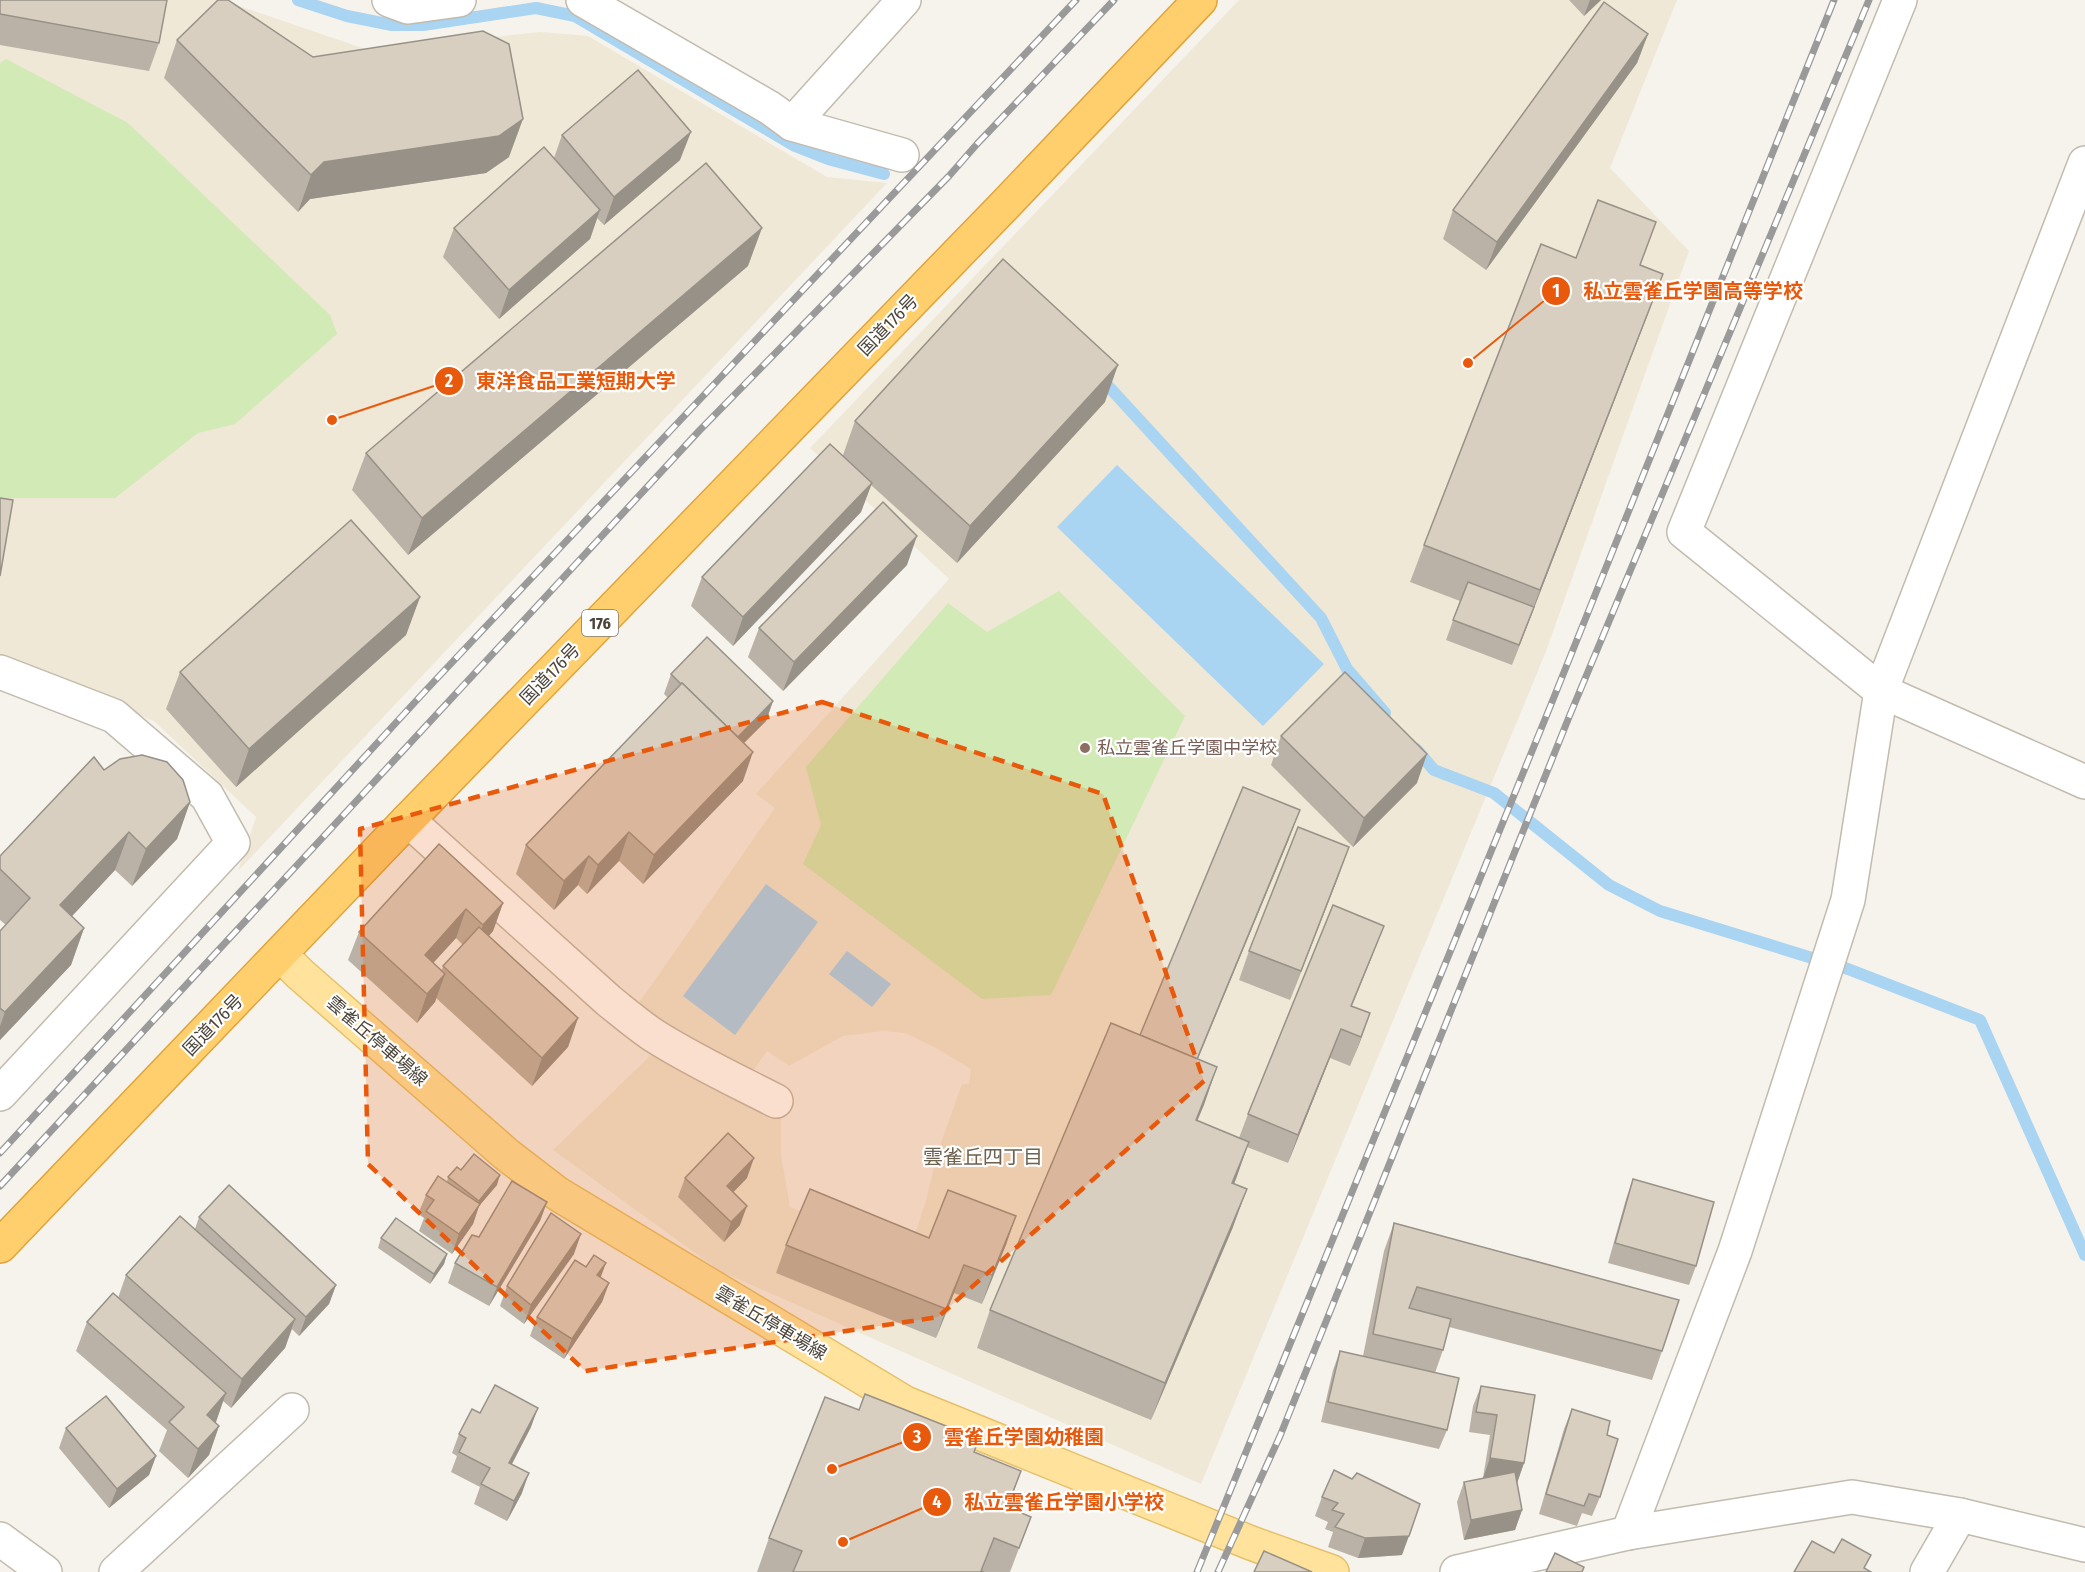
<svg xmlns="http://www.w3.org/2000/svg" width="2085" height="1572" font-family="'Fira Sans Condensed','Noto Sans JP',sans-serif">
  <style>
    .education { fill: #efe8d6 }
    .green { fill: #d2eab5 }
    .water { fill: #a9d4f2 }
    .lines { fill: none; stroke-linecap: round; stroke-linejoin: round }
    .stream { stroke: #a9d4f2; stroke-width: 12 }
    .minor-casing { stroke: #c2bbae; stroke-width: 36 }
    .major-casing { stroke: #e6c16a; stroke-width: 36 }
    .highway-casing { stroke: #e0a43c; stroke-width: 36 }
    .minor { stroke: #fff; stroke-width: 33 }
    .major { stroke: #ffe39c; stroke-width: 33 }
    .highway { stroke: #ffcf6e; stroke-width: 33 }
    .rail-casing { stroke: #9a9a9a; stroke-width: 7 }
    .rail { stroke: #fff; stroke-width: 4.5; stroke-dasharray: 14; stroke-linecap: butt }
    .wall { fill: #bab2a6; fill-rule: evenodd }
    .shaded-wall { fill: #979187 }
    .building { fill: #d8cfc1; stroke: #979187; stroke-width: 1.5 }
    .marked { fill: #e8590c; fill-opacity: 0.2; stroke: #e8590c; stroke-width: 4.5; stroke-dasharray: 12 8; stroke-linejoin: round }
    .education-dot { fill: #8d6e63; stroke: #fff; stroke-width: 2 }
    .labels { text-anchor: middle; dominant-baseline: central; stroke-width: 4.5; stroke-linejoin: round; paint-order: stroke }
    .shield { fill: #fff; stroke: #817c74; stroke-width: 1.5 }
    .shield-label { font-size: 16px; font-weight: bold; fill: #4b4439 }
    .street-label { font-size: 18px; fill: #4b4439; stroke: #fff }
    .education-label { font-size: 18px; fill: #785e54; stroke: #fff; text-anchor: start }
    .neighbourhood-label { font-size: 20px; fill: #6e6250; stroke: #fff }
    .leader { fill: none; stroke: #e8590c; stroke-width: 2 }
    .callout-dot { fill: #e8590c; stroke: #fff; stroke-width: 2 }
    .mark-label { font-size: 18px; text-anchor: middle; font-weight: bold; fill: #fff }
    .callout-label { font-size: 20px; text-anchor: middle; font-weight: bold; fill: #e8590c; stroke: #fff; stroke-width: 4.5; stroke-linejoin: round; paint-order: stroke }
  </style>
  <rect width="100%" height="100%" fill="#f6f3ec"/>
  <!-- education -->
  <g class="education">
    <polygon points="0,0 222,0 371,51 540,32 588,36 827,177 887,183 238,871 256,817 154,721 0,657"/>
    <polygon points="1239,0 1677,0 1610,168 1689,251 1545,654 1201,1484 720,1271 553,1150 655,1051 781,1115 781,1155 790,1207 909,1253 926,1200 939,1148 962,1084 969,1084 971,1069 936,1048 905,1033 883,1031 843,1036 789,1066 767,1051 749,1077 636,1007 775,808 756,794 949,579 810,448"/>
  </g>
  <!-- green -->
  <g class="green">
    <polygon points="6,59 128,123 330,315 337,334 235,424 198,433 115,498 0,498 0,63"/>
    <polygon points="1059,591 1185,716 1051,995 982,999 803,864 821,825 806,767 948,603 987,632"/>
  </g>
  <!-- water -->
  <g class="water">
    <polygon points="1117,465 1324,664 1263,726 1057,527"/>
    <polygon points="766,884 818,922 735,1035 683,996"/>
    <polygon points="847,951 891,984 872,1007 829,974"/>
  </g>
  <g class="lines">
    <!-- stream -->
    <g class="stream">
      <polyline points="298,0 347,16 392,25 423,25 536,8 575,16 795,146 828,159 884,174"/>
      <polyline points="1099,376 1321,618 1347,669 1385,713"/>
      <polyline points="1416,749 1434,770 1494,793 1609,885 1660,911 1848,969 1980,1020 2085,1255"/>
    </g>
    <!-- minor casing -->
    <g class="minor-casing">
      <g id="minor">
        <polyline points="389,0 408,7 459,0"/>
        <polyline points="583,0 770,108 792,124 902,155"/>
        <polyline points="1900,0 1684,532 1881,691 2085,782"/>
        <polyline points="792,124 904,0"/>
        <polyline points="0,672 114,716 207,796 233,843 0,1094"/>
        <path d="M 408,820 L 609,1001 C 624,1013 638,1025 653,1035 C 692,1060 735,1080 776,1101"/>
        <polyline points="1628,1533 1735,1251 1848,900 1881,691 2085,163"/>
        <polyline points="0,1539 45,1572"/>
        <polyline points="116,1572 292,1410"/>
        <polyline points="1457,1572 1628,1533 1852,1497 1960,1515 2085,1545"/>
        <polyline points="1927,1572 1960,1515"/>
      </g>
    </g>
    <!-- major casing -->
    <g class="major-casing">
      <polyline id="major" points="280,954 300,974 506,1154 558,1194 905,1403 1251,1543 1332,1572"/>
    </g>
    <!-- highway casing -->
    <g class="highway-casing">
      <polyline id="highway" points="0,1246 408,820 1004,206 1200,0"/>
    </g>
    <!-- minor -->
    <use href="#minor" class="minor"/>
    <!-- major -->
    <use href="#major" class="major"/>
    <!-- highway -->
    <use href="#highway" class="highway"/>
    <!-- rail casing -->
    <g class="rail-casing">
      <g id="rail">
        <polyline points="0,1153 427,689 1076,0"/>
        <polyline points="0,1186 699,431 949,176 977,144 1114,0"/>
        <polyline points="1197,1572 1550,707 1834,0"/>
        <polyline points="1218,1572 1280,1436 1569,717 1869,0"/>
      </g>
    </g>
    <!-- rail -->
    <use href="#rail" class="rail"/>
  </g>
  <!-- wall -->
  <g class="wall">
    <polygon points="0,0 159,43 149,71 0,45"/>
    <polygon points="1569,0 1601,0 1584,16"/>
    <polygon points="1648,34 1637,63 1486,270 1443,239 1453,210"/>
    <polygon points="177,40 313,57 509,157 486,173 310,199 298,212 164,78"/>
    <polygon points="562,135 680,160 604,225 597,218 590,239 499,319 443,257 454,228 554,158"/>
    <polygon points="1576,258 1641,265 1663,274 1649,311 1512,665 1446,640 1460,601 1410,582 1424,545"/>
    <polygon points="748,266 408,555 352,490 366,453"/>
    <polygon points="1105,402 957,563 871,485 861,512 733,646 691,606 702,577 843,455 855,421"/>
    <polygon points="907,565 783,691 748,657 759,628"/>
    <polygon points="420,597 406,635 236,787 166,709 180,672"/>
    <polygon points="671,674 773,701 766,721 744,743 743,781 643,884 619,861 587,894 578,885 554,910 516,874 526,845 668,698 664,694"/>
    <polygon points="1281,736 1417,783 1353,847 1271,765"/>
    <polygon points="104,770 190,802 177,839 132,886 115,870 72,916 84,928 71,965 0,1040 0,931 6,925 0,920 0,856"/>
    <polygon points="1289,839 1198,1059 1217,1067 1197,1121 1239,1138 1248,1114 1373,954 1352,1006 1370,1013 1350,1066 1330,1058 1288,1163 1247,1147 1234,1184 1233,1227 1151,1420 977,1348 990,1310"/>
    <path d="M 439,844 L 503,903 L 493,931 L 489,936 L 578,1018 L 568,1047 L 532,1086 L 436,998 L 435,1002 L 417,1023 L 348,960 L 359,932 ZM 456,938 L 463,945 L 443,966 L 442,970 L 433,963 Z"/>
    <polygon points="1339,875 1290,1000 1239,980 1249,951"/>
    <polygon points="461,1170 497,1185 479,1206 473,1224 452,1254 419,1231 424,1218 418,1214 426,1195 447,1182 448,1177"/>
    <polygon points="685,1178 747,1178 733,1192 740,1225 724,1242 678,1197"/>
    <polygon points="1633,1179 1696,1266 1689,1285 1608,1263 1626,1199"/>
    <polygon points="547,1202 540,1221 489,1306 448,1283 455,1263 479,1237"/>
    <polygon points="1016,1216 982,1304 954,1293 936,1338 776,1273 786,1245 929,1238"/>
    <polygon points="199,1217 336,1285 329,1304 299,1336 292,1329 285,1348 231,1408 223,1401 215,1423 219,1426 209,1455 188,1478 159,1451 167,1430 76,1351 87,1322 118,1298 126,1275 195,1229"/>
    <polygon points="1394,1223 1662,1351 1652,1380 1449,1327 1443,1350 1435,1373 1447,1430 1439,1449 1321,1422 1333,1370 1340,1351 1363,1356 1384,1251"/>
    <polygon points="381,1238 447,1254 444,1264 430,1284 378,1248"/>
    <polygon points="574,1254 524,1324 500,1306 507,1286"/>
    <polygon points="601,1278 609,1283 602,1302 564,1359 530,1336 537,1317"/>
    <polygon points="1481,1386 1524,1463 1517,1483 1522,1510 1515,1530 1464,1540 1457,1502 1464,1482 1485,1478 1483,1478 1490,1435 1469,1432 1473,1406"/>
    <polygon points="1572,1409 1607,1435 1600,1497 1592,1516 1582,1513 1577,1526 1539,1514 1564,1429"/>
    <polygon points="859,1410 974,1452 1008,1508 1031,1517 1010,1572 757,1572 769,1538"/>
    <polygon points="480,1413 531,1427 512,1464 522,1493 507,1521 474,1504 480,1487 451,1472 457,1456 452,1453 459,1434"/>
    <polygon points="66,1428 156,1456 149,1475 109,1508 59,1448"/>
    <polygon points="1334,1470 1402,1555 1358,1558 1328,1547 1333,1532 1325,1529 1328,1522 1315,1516 1322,1497"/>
  </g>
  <!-- shaded-wall -->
  <g class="shaded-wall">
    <polygon points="1590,0 1601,0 1584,16"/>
    <polygon points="1648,34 1637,63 1486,270 1497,242"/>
    <polygon points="523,119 509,157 486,173 310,199 298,212 311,175 324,162"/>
    <polygon points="691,132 680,160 604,225 614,197"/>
    <polygon points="600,210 590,239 499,319 509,290"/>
    <polygon points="762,228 748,266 408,555 422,518"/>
    <polygon points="1663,274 1649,311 1512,665 1540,590"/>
    <polygon points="1118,365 1105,402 957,563 970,526"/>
    <polygon points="872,483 861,512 733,646 743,617"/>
    <polygon points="917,536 907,565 783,691 794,662"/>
    <polygon points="420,597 406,635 236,787 249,749"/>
    <polygon points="773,701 766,721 729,758 737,738"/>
    <polygon points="753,752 743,781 643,884 654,855"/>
    <polygon points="1427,754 1417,783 1353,847 1364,818"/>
    <polygon points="190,802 177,839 132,886 146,849"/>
    <polygon points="1300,810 1289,839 1185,1089 1196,1060"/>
    <polygon points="129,832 115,870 47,943 60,905"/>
    <polygon points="629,832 619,861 587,894 598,865"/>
    <polygon points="1349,847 1339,875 1290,1000 1301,971"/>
    <polygon points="589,856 578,885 554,910 564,881"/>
    <polygon points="503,903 493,931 473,954 483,925"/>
    <polygon points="466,909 456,938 414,984 425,955"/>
    <polygon points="1384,926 1373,954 1340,1034 1351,1006"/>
    <polygon points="84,928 71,965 0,1040 0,1026 5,1012"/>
    <polygon points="445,974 435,1002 417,1023 427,994"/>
    <polygon points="1370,1013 1360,1042 1350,1066 1361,1037"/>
    <polygon points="578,1018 568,1047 532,1086 542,1058"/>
    <polygon points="1341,1029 1330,1058 1288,1163 1298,1135"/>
    <polygon points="1217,1067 1204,1105 1182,1157 1196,1120"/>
    <polygon points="1249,1142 1236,1179 1219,1220 1232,1183"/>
    <polygon points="754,1158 747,1178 720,1206 727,1186"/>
    <polygon points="500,1175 497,1185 479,1206 473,1224 452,1254 459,1234 475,1211 479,1201"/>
    <polygon points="1247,1189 1233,1227 1151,1420 1165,1383"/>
    <polygon points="547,1202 540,1221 489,1306 497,1287"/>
    <polygon points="747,1206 740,1225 724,1242 731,1222"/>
    <polygon points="1016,1216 1006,1245 982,1304 992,1275"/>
    <polygon points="581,1234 574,1254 524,1324 531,1305"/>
    <polygon points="447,1254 444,1264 430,1284 434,1274"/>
    <polygon points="606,1263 599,1282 597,1275"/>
    <polygon points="964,1265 954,1293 936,1338 946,1309"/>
    <polygon points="609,1283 602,1302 564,1359 572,1339"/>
    <polygon points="336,1285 329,1304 299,1336 306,1317"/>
    <polygon points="295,1319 285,1348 231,1408 242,1379"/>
    <polygon points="226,1393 216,1422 196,1444 207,1415"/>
    <polygon points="538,1408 531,1427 502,1483 509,1463"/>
    <polygon points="219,1426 209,1455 188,1478 198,1449"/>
    <polygon points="156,1456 149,1475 109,1508 117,1489"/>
    <polygon points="1490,1458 1524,1463 1517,1483 1483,1478"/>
    <polygon points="1021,1471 1008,1508 1007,1507"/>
    <polygon points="529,1473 522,1493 507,1521 514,1501"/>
    <polygon points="1522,1510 1515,1530 1464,1540 1471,1520"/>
    <polygon points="1409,1536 1402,1555 1358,1558 1365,1538"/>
  </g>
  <!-- building -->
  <g class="building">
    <polygon points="0,0 167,0 159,43 0,14"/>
    <polygon points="218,0 228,0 313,57 483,31 509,44 523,119 499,136 324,162 311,175 177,40"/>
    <polygon points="1604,2 1648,34 1497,242 1453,210"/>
    <polygon points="638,70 691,132 614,197 562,135"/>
    <polygon points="544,147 600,210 509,290 454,228"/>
    <polygon points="706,163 762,228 422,518 366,453"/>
    <polygon points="1598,200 1656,222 1640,265 1663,274 1540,590 1424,545 1541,244 1576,258"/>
    <polygon points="1003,259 1118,365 970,526 855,421"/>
    <polygon points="830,444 872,483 743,617 702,577"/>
    <polygon points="0,498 13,500 0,576"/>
    <polygon points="883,502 917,536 794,662 759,628"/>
    <polygon points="351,520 420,597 249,749 180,672"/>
    <polygon points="1468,582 1534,607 1519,645 1453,620"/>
    <polygon points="707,637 773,701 738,737 682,683 681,684 671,674"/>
    <polygon points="1345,672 1427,754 1364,818 1281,736"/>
    <polygon points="682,683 753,752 654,855 629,832 598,865 589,856 564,881 526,845"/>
    <polygon points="142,755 167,762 183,780 190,802 146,849 129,832 60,905 84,928 5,1012 0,1008 0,931 30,898 0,869 0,856 94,757 104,770 120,759"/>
    <polygon points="1243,787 1300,810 1197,1059 1140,1035"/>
    <polygon points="1298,827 1349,847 1301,971 1249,951"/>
    <polygon points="439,844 503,903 483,925 466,909 425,955 445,974 427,994 359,932"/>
    <polygon points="1333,905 1384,926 1351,1006 1370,1013 1361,1037 1341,1029 1298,1135 1248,1114"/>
    <polygon points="479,927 578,1018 542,1058 443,966"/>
    <polygon points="1111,1023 1217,1067 1196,1120 1249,1142 1232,1183 1247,1189 1165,1383 990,1310"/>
    <polygon points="728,1133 754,1158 727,1186 747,1206 731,1222 685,1178"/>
    <polygon points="474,1154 500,1175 479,1201 448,1177 457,1167 461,1170"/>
    <polygon points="438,1176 480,1204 459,1234 426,1211 434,1200 426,1195"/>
    <polygon points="1633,1179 1714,1202 1696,1266 1615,1243"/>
    <polygon points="512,1181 547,1202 497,1287 455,1263 472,1235 479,1237"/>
    <polygon points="229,1185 336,1285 306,1317 199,1217"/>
    <polygon points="810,1189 929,1238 948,1190 1016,1216 992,1275 964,1265 946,1309 786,1245"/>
    <polygon points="551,1213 581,1234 531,1305 507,1286"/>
    <polygon points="180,1216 295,1319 242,1379 126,1275"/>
    <polygon points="396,1218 447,1254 434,1274 381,1238"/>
    <polygon points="1394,1223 1679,1300 1662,1351 1417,1287 1409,1308 1451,1319 1443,1350 1373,1334"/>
    <polygon points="594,1255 606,1263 597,1275 609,1283 572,1339 537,1317 575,1260 586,1267"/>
    <polygon points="113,1293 226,1393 207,1415 219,1426 198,1449 169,1422 184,1407 87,1322"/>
    <polygon points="1340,1351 1459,1378 1447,1430 1328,1402"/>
    <polygon points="495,1385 538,1408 509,1463 529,1473 514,1501 481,1484 490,1468 459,1452 466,1438 459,1434 472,1409 480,1413"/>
    <polygon points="1481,1386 1535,1395 1524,1463 1490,1458 1497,1415 1476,1412"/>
    <polygon points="865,1394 979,1439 974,1452 1021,1471 1007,1507 1031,1517 1019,1548 994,1538 981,1571 984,1572 793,1572 802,1551 769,1538 825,1397 859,1410"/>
    <polygon points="106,1396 156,1456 117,1489 66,1428"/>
    <polygon points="1572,1409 1610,1421 1607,1435 1618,1439 1600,1497 1589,1494 1584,1506 1546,1494"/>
    <polygon points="1334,1470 1352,1479 1357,1473 1420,1504 1409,1536 1365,1538 1335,1527 1344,1514 1332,1510 1338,1503 1322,1497"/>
    <polygon points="1515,1472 1522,1510 1471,1520 1464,1482"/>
    <polygon points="1842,1539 1871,1555 1864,1568 1871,1572 1794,1572 1812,1541 1834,1553"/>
    <polygon points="1264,1551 1312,1572 1254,1572"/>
    <polygon points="1555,1553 1584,1567 1582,1572 1546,1572"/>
  </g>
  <!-- marked area -->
  <path class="marked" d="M 822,702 L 1103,794 L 1204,1081 L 938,1317 L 585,1371 L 368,1164 L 360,829 Z"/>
  <!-- markers -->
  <circle class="education-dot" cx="1085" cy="748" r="6"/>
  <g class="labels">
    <!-- shield labels -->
    <rect class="shield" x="582" y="610" width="36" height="26" rx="4.5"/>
    <g class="shield-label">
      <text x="600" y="623">176</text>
    </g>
    <!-- street labels -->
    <g class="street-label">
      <text transform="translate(888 325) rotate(-46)">国道176号</text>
      <text transform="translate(550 674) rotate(-46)">国道176号</text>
      <text transform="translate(213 1025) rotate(-46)">国道176号</text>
      <text transform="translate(377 1041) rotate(41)">雲雀丘停車場線</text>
      <text transform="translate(771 1323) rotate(31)">雲雀丘停車場線</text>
    </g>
    <!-- education labels -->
    <g class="education-label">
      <text x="1097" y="748">私立雲雀丘学園中学校</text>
    </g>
    <!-- neighbourhood labels -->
    <g class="neighbourhood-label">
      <text x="983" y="1157">雲雀丘四丁目</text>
    </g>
  </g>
  <!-- callouts -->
  <path class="leader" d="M1468 363L1556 291M332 420L449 381M832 1469L917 1437M843 1542L937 1502"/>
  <g class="callout-dot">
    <circle cx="1468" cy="363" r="6"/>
    <circle cx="332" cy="420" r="6"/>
    <circle cx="832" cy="1469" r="6"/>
    <circle cx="843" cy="1542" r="6"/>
    <circle cx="1556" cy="291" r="15"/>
    <circle cx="449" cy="381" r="15"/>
    <circle cx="917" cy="1437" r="15"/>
    <circle cx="937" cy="1502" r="15"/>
  </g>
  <g class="mark-label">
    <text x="1556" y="297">1</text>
    <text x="449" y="387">2</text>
    <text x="917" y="1443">3</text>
    <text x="937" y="1508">4</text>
  </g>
  <g class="callout-label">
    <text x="1693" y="298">私立雲雀丘学園高等学校</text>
    <text x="576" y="388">東洋食品工業短期大学</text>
    <text x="1024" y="1444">雲雀丘学園幼稚園</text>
    <text x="1064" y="1509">私立雲雀丘学園小学校</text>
  </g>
</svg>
